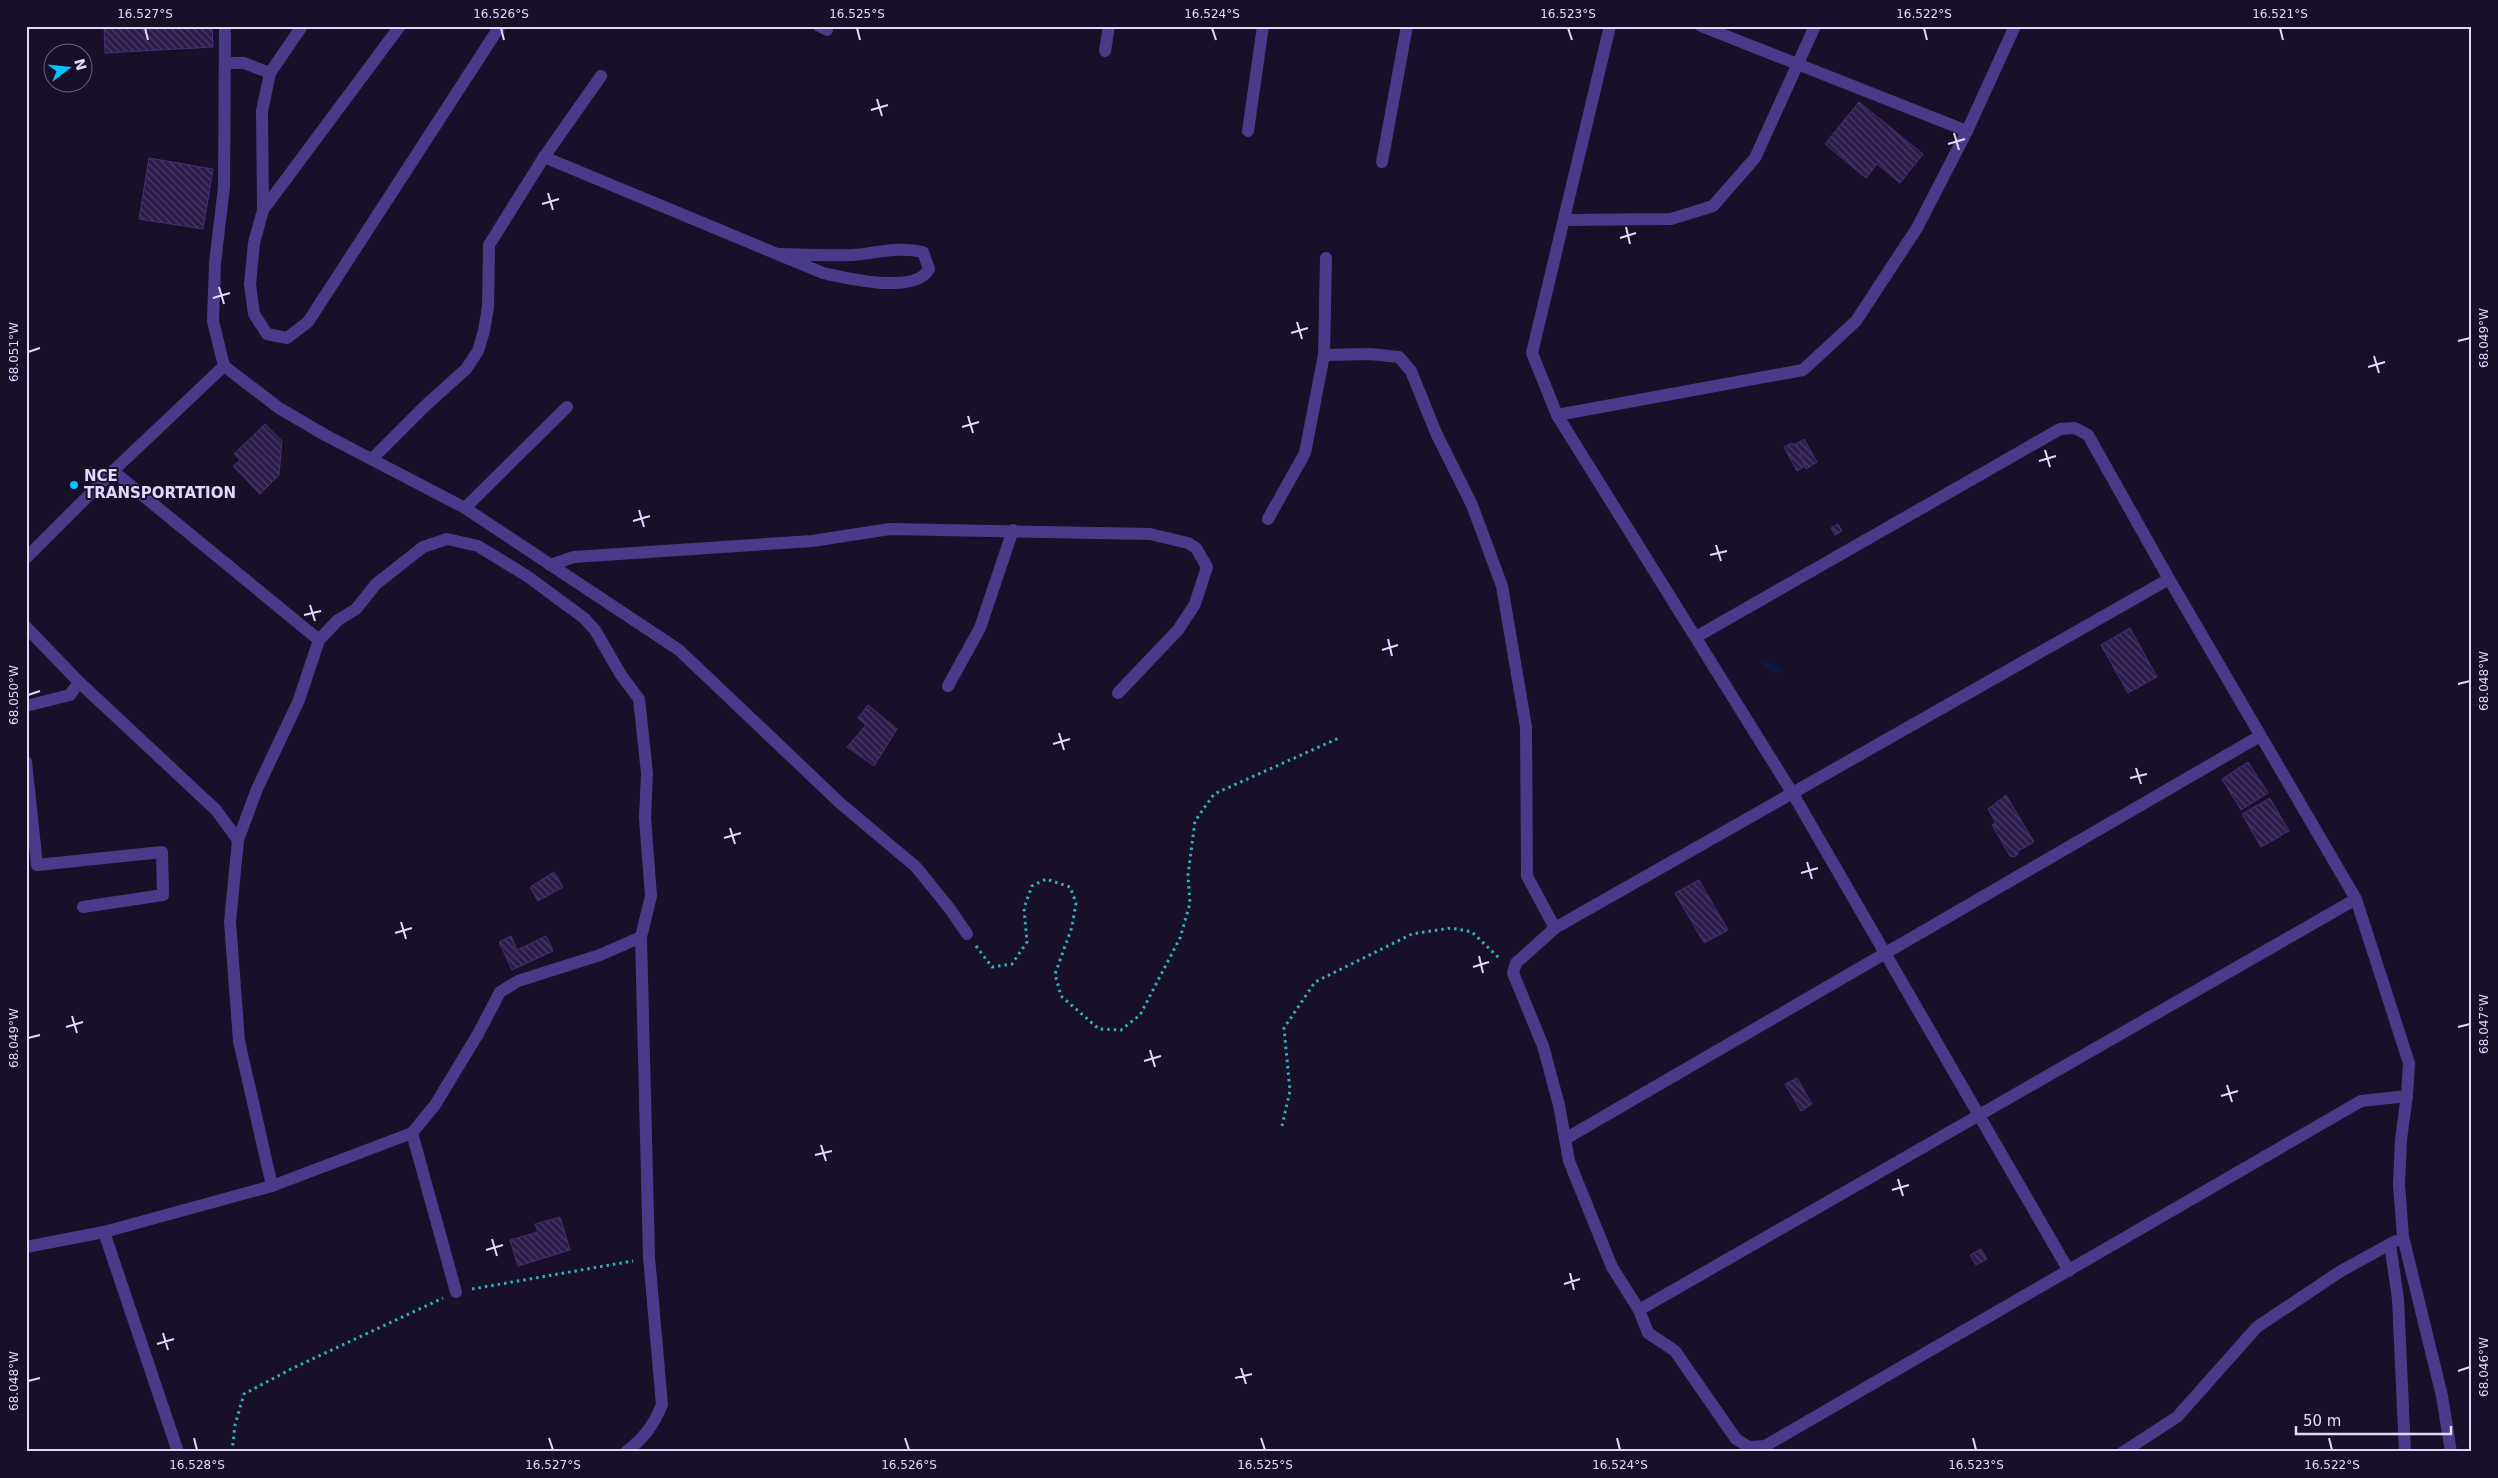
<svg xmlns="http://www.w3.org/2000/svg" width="2498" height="1478" font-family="'DejaVu Sans',sans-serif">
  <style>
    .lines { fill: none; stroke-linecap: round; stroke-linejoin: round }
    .stream { stroke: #0a1848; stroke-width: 6 }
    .building { fill: url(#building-back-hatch); stroke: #472e77 }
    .path { stroke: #2fb1bd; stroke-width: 3; stroke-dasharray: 2.5 4; stroke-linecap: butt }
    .minor { stroke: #493b89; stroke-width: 12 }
    .ticks { fill: none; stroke: #e2d8ff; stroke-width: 2 }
    .poi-dot { fill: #04c2ff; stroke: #181029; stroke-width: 2 }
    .labels { text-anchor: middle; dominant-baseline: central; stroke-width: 4; stroke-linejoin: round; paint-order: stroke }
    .poi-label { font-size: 15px; font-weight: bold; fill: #e2d8ff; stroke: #181029; text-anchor: start }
    .neatline { fill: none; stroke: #e2d8ff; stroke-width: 2 }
    .ticks-label { font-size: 12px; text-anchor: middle; fill: #e2d8ff }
  </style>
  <defs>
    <pattern id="building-back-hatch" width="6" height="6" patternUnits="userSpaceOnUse" patternTransform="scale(1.25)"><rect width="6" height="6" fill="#2c1c4b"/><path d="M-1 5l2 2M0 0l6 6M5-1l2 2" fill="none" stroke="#4a3c66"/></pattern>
  </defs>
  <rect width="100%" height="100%" fill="#181029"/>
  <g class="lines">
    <!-- stream -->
    <g class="stream">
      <polyline points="2471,26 2472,28"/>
      <polyline points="1766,664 1778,671"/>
    </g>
  </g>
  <!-- building -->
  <g class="building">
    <polygon points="104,26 212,26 213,47 105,53"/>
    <polygon points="1859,102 1923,154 1900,183 1877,164 1866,178 1825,144"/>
    <polygon points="149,158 213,169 203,229 139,219"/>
    <polygon points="265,424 282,441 279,475 260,494 233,466 240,460 234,454"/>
    <polygon points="1804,439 1817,462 1806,469 1796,444"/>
    <polygon points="1792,443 1793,445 1796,444 1802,454 1799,455 1805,466 1797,471 1784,447"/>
    <polygon points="1838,524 1842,531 1835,535 1831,528"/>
    <polygon points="2130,628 2157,677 2128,693 2101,645"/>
    <polygon points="868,705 897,729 874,766 847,747 866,725 858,718"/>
    <polygon points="2248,762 2268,793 2241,810 2222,779"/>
    <polygon points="2006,795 2034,842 2018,851 2018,854 2014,857 2010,856 1992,825 1996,823 1988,809"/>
    <polygon points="2270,798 2289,831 2261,847 2242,814"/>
    <polygon points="554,872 563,887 538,901 530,887"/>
    <polygon points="1699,880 1728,930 1704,943 1675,893"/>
    <polygon points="511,936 517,950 546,936 553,951 512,970 499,942"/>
    <polygon points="1797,1078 1812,1104 1801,1111 1785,1084"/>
    <polygon points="560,1217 570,1250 518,1266 510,1240 538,1232 535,1224"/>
    <polygon points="1981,1249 1987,1259 1976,1265 1970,1255"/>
  </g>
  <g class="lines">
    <!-- path -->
    <g class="path">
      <polyline points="976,946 992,967 1012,964 1027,942 1024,908 1032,886 1046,879 1070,887 1076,903 1072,927 1055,974 1061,996 1099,1029 1121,1030 1140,1015 1180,938 1190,903 1188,875 1195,821 1214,794 1339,738"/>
      <polyline points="1282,1126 1290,1091 1284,1028 1315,982 1412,934 1451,928 1472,932 1501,960"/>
      <polyline points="472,1289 633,1261"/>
      <polyline points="232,1452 235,1425 244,1394 291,1369 443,1298"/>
    </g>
    <!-- minor -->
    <g class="minor">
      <polyline points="819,26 827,30"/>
      <polyline points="1610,26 1532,353 1557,415 1793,794 2069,1271"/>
      <polyline points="1701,26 1967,131"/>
      <polyline points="1105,51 1109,26"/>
      <polyline points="225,63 244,63 270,73 302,26"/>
      <polyline points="270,73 262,111 263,210 254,243 250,284 254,314 267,334 287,338 308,322 500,26"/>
      <polyline points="1248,131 1263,26"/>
      <path d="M 544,157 L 823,273 C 847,278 915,295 929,269 L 923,252 C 899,246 878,253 853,255 C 829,256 803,254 779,254"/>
      <polyline points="1382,162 1407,26"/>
      <polyline points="263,210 400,26"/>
      <polyline points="1564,220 1671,219 1713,206 1755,158 1815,26"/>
      <polyline points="1324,355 1370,354 1399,357 1411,371 1436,433 1472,505 1502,586 1526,727 1527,876 1555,928"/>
      <polyline points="224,366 279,408 325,435 465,508 679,650 840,803 916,867 950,909 967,934"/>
      <polyline points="224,366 213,321 215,263 224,187 225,26"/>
      <polyline points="1557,415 1803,370 1856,321 1917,228 1967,131 2015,26"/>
      <polyline points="373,458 424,407 466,369 478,351 484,331 488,307 489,245 544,157 601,76"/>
      <polyline points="113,471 319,640"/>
      <polyline points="465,508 567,407"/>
      <polyline points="1268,519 1305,453 1324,355 1326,258"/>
      <polyline points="26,558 113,471 224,366"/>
      <polyline points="550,565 574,557 812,541 890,529 1150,534 1188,543 1196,548 1207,567 1195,604 1178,630 1118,693"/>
      <polyline points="26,627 79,682 216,810 238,840"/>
      <polyline points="1696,637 2060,429 2075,428 2088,435 2169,579 2356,899 2409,1063 2407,1096 2361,1101 1765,1446 1749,1447 1736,1439 1675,1351 1648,1333 1639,1310 2356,899"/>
      <polyline points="948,686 980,628 1013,530"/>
      <polyline points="26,706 70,695 79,682"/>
      <polyline points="26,762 37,865 162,852 163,895 83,907"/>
      <polyline points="2407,1096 2401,1139 2399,1185 2403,1237 2442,1396 2451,1452"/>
      <polyline points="412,1133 456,1292"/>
      <polyline points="1565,1139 2260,736"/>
      <path d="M 272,1186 L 239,1041 L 230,922 L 238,840 L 257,789 L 299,700 L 319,640 L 338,620 L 356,609 L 376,584 L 423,547 L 447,539 L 478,546 L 527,576 L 584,618 L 595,630 L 621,675 L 639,699 L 647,773 L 645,818 L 651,896 L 641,937 L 649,1257 L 662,1405 C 653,1426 644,1438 626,1452"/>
      <polyline points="104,1232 178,1452"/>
      <polyline points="2396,1241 2390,1244 2398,1299 2405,1452"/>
      <polyline points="26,1247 104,1232 272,1186 412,1133 435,1105 478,1034 500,992 518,981 600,955 641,937"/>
      <polyline points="1639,1310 1612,1267 1569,1161 1559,1105 1543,1046 1513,973 1516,963 1555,928 2169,579"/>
      <polyline points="2123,1452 2177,1417 2257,1327 2341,1271 2390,1244"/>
    </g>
  </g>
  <!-- ticks -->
  <path class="ticks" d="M 145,28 L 148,40M 501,28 L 504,40M 857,28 L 860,40M 1212,28 L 1216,40M 1568,28 L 1572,40M 1924,28 L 1927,40M 2280,28 L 2283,40M 877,99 L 882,116M 871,110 L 888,105M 1954,133 L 1959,150M 1948,144 L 1965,139M 548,193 L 553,210M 542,204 L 559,199M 1626,227 L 1630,244M 1620,238 L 1636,233M 219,287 L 224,304M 213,298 L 230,293M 1297,322 L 1302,339M 1291,333 L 1308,328M 2458,341 L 2470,338M 28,352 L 40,348M 2374,356 L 2379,373M 2368,367 L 2385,362M 968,416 L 973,433M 962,427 L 979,422M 2045,450 L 2050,467M 2039,461 L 2056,456M 639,510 L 644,527M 633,521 L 650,516M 1716,545 L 1721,561M 1710,555 L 1727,551M 310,605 L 315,621M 304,615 L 321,611M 1388,639 L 1392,656M 1382,650 L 1398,645M 2458,684 L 2470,681M 28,695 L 40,691M 1059,733 L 1064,750M 1053,744 L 1070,739M 2136,768 L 2141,784M 2130,778 L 2147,774M 730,828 L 735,844M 724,838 L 741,833M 1807,862 L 1812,879M 1801,873 L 1818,868M 401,922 L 406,939M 395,933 L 412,928M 1479,956 L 1483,973M 1473,967 L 1489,962M 72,1016 L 77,1033M 66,1027 L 83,1022M 2458,1027 L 2470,1024M 28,1038 L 40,1035M 1150,1050 L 1155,1067M 1144,1061 L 1161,1056M 2227,1085 L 2232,1102M 2221,1096 L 2238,1091M 821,1145 L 826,1161M 815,1155 L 832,1151M 1898,1179 L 1903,1196M 1892,1190 L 1909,1185M 492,1239 L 497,1256M 486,1250 L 503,1245M 1570,1273 L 1574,1290M 1564,1284 L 1580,1279M 163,1333 L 168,1350M 157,1344 L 174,1339M 1241,1368 L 1246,1384M 2458,1371 L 2470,1367M 1235,1378 L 1252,1374M 28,1381 L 40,1378M 194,1438 L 197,1450M 549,1438 L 553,1450M 905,1438 L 909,1450M 1261,1438 L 1265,1450M 1617,1438 L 1620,1450M 1973,1438 L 1976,1450M 2329,1438 L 2332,1450"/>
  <!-- markers -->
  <circle class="poi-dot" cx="74" cy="485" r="5"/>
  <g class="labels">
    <!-- poi labels -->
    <g class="poi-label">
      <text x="84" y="476">NCE<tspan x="84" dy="17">TRANSPORTATION</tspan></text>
    </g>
  </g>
  <!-- border -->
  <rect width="2498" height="1478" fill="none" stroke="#181029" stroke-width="55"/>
  <!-- north arrow -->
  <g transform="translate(68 68) rotate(74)"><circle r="24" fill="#181029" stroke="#69607f"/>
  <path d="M0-4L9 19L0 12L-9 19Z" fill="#04c2ff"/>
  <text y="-8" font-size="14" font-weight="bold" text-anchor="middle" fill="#e2d8ff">N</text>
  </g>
  <!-- scale -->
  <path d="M2296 1426v8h155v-8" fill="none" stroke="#e2d8ff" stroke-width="2.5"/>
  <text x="2303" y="1426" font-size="15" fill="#e2d8ff" stroke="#181029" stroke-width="4" paint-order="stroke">50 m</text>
  <rect x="28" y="28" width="2442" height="1422" class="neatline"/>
  <g class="ticks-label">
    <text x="145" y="18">16.527°S</text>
    <text x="501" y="18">16.526°S</text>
    <text x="857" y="18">16.525°S</text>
    <text x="1212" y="18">16.524°S</text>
    <text x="1568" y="18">16.523°S</text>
    <text x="1924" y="18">16.522°S</text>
    <text x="2280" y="18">16.521°S</text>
    <text transform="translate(2484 338) rotate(-90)" y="4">68.049°W</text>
    <text transform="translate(14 352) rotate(-90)" y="4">68.051°W</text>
    <text transform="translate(2484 681) rotate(-90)" y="4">68.048°W</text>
    <text transform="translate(14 695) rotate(-90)" y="4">68.050°W</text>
    <text transform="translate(2484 1024) rotate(-90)" y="4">68.047°W</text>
    <text transform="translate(14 1038) rotate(-90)" y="4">68.049°W</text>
    <text transform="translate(2484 1367) rotate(-90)" y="4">68.046°W</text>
    <text transform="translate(14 1381) rotate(-90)" y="4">68.048°W</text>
    <text x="197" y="1469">16.528°S</text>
    <text x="553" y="1469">16.527°S</text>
    <text x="909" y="1469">16.526°S</text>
    <text x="1265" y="1469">16.525°S</text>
    <text x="1620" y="1469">16.524°S</text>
    <text x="1976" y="1469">16.523°S</text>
    <text x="2332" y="1469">16.522°S</text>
  </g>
</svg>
